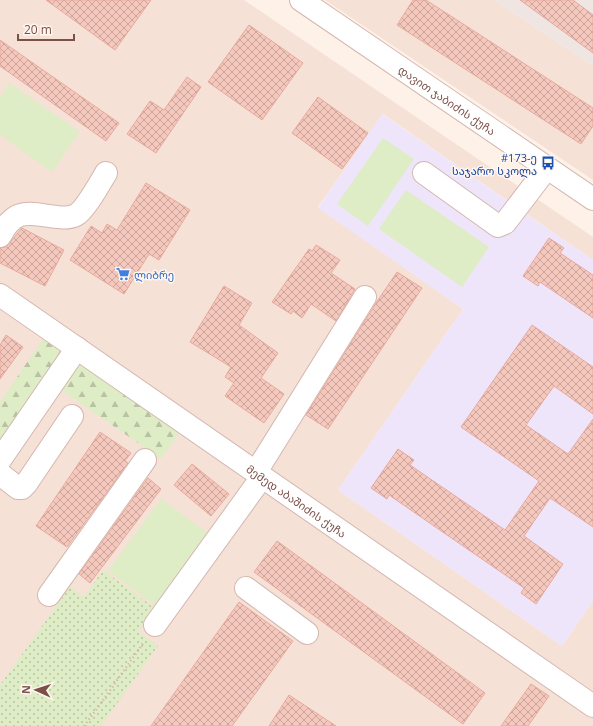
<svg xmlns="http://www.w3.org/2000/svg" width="593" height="726" font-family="'Open Sans','Noto Sans Georgian',sans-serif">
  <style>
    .residential { fill: #f6e1d6 }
    .industrial { fill: #efe5e2 }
    .education { fill: #eee5fb }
    .grass { fill: url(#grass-dots) }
    .forest { fill: url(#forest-firs) }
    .garden { fill: #deedc5 }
    .building { fill: url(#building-cross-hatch); stroke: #e9a99d }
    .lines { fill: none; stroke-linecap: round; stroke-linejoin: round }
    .minor-casing { stroke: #d4b7af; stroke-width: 24 }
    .path { stroke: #dbaaa0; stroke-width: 2.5; stroke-dasharray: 1 3; stroke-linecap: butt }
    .minor { stroke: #fff; stroke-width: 22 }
    .labels { text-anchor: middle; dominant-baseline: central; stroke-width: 3; stroke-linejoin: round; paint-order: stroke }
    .street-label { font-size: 11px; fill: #7b5049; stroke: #fff6f0 }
    .transit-label { font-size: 11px; fill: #164399; stroke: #fff6f0; text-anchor: end }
    .shop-label { font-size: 11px; fill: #366cbe; stroke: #fff6f0; text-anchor: start }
  </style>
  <defs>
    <pattern id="grass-dots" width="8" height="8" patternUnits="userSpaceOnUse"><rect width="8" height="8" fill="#deedc5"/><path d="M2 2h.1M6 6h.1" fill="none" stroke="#b9c2a2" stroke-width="1.8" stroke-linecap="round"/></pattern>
    <pattern id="forest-firs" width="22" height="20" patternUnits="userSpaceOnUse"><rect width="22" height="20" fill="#deedc5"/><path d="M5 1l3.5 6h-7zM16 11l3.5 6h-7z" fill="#b9c2a2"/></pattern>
    <pattern id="building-cross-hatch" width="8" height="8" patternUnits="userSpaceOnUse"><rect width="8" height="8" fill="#f5c8be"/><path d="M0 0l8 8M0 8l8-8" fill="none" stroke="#cba59c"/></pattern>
  </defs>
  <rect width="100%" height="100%" fill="#fef1e8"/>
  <!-- residential -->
  <g class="residential">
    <polygon points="0,0 244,0 593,237 593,260 383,114 318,207 463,309 338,490 562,646 593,601 593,726 0,726"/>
    <polygon points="325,0 494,0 593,66 593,180"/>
  </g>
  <!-- industrial -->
  <polygon class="industrial" points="494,0 593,0 593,66"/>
  <!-- education -->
  <polygon class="education" points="382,114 593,260 593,601 562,646 338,490 463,309 318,208"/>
  <!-- grass -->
  <polygon class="grass" points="103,570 155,608 138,631 158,646 101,726 0,726 0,685 70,587 84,597"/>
  <!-- forest -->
  <polygon class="forest" points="43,339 179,433 161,459 44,378 0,443 0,402"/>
  <!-- garden -->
  <g class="garden">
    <polygon points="9,83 80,132 52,172 0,135 0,97"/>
    <polygon points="383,138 414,159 368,226 337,204"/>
    <polygon points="406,190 489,247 462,287 379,229"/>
    <polygon points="161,499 212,536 159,608 108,571"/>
  </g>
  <!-- building -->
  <g class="building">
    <polygon points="46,0 151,0 115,50"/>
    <polygon points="413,0 426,0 593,108 593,126 581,144 397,25"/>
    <polygon points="520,0 573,0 593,15 593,53"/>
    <polygon points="249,25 303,63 262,120 208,82"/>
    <polygon points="0,40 119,123 106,141 0,66"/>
    <polygon points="187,77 201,87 156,153 127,134 150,101 164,110"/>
    <polygon points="318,97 368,133 342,169 292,133"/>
    <polygon points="146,183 190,210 159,260 149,254 124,294 70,260 91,226 102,233 107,224 117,230"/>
    <polygon points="22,228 64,250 45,286 0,263 0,248 6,247"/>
    <polygon points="549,238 564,248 560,253 593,275 593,318 540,282 538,286 523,276"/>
    <polygon points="316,245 340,260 331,273 355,289 336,321 311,304 302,318 293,311 291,314 272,302 309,249 312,251"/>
    <polygon points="397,272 422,288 328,429 306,415 376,303"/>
    <polygon points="224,286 252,303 239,325 278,353 261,378 284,394 264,423 225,396 234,383 225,377 231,367 190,342"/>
    <polygon points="532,325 593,367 593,414 554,386 526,425 568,454 593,419 593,527 550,498 524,536 563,564 536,604 521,593 524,588 389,495 387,499 371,488 398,449 414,460 410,465 505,530 539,481 461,427"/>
    <polygon points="6,335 23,347 0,379 0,345"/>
    <polygon points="100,432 131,453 125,461 128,463 67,547 36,526"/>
    <polygon points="192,464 229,494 211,516 174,485"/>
    <polygon points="148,478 161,489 90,583 79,574"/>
    <polygon points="277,541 485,693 463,724 254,572"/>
    <polygon points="239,602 293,641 232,726 151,726"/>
    <polygon points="531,684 549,696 528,726 501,726"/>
    <polygon points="289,695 336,726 269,726"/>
  </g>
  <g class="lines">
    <!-- minor casing -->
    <g class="minor-casing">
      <g id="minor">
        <path id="s1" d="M 301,0 L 593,199"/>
        <polyline points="424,173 498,226 505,223 547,168"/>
        <path d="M 0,236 C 16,206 29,214 57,217 C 63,218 70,218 76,215 C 85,210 100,183 106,173"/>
        <path id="s2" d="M 0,295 L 593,706"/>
        <polyline points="0,460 77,348"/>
        <polyline points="256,472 365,297"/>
        <polyline points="0,474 18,488 22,488 26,484 72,416"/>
        <polyline points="246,588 307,633"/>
        <polyline points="49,595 145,460"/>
        <polyline points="155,625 262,477"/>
      </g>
    </g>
    <!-- path -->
    <polyline class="path" points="84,726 99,706 144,642"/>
    <!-- minor -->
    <use href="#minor" class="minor"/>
  </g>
  <!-- icons -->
  <defs>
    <g id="bus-bare" transform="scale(1.08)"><path d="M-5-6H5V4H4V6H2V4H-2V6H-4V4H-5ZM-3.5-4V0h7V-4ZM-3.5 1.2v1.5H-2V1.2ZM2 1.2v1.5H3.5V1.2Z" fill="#1a4fb4" stroke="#fff6f0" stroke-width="2.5" paint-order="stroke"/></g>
    <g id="supermarket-bare" transform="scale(1.08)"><path d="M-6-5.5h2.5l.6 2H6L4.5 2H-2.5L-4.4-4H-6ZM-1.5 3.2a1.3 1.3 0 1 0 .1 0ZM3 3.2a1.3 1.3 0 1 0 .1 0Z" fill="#3f7fe0" stroke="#fff6f0" stroke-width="2.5" paint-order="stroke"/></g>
  </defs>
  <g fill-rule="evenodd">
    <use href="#bus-bare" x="548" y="163"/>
    <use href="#supermarket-bare" x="123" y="274"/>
  </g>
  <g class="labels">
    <!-- street labels -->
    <g class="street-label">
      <text stroke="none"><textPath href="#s1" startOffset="177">დავით ჯაბიძის ქუჩა</textPath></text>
      <text stroke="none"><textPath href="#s2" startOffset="361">მემედ აბაშიძის ქუჩა</textPath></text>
    </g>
    <!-- transit labels -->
    <g class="transit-label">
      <text x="537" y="157">#173-ე<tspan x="537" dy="13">საჯარო სკოლა</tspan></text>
    </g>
    <!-- shop labels -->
    <g class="shop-label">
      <text x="134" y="274">ლიბრე</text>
    </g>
  </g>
  <!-- north arrow -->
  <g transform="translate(36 690) rotate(273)" stroke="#fff6f0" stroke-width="3" paint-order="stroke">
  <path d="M0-3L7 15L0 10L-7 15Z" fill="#7b5049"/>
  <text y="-6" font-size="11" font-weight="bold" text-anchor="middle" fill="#7b5049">N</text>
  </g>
  <!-- scale -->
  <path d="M18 34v6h56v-6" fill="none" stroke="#7b5049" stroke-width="2"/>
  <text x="24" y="34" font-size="12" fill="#7b5049" stroke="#fff6f0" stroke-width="3" paint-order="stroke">20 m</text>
</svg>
